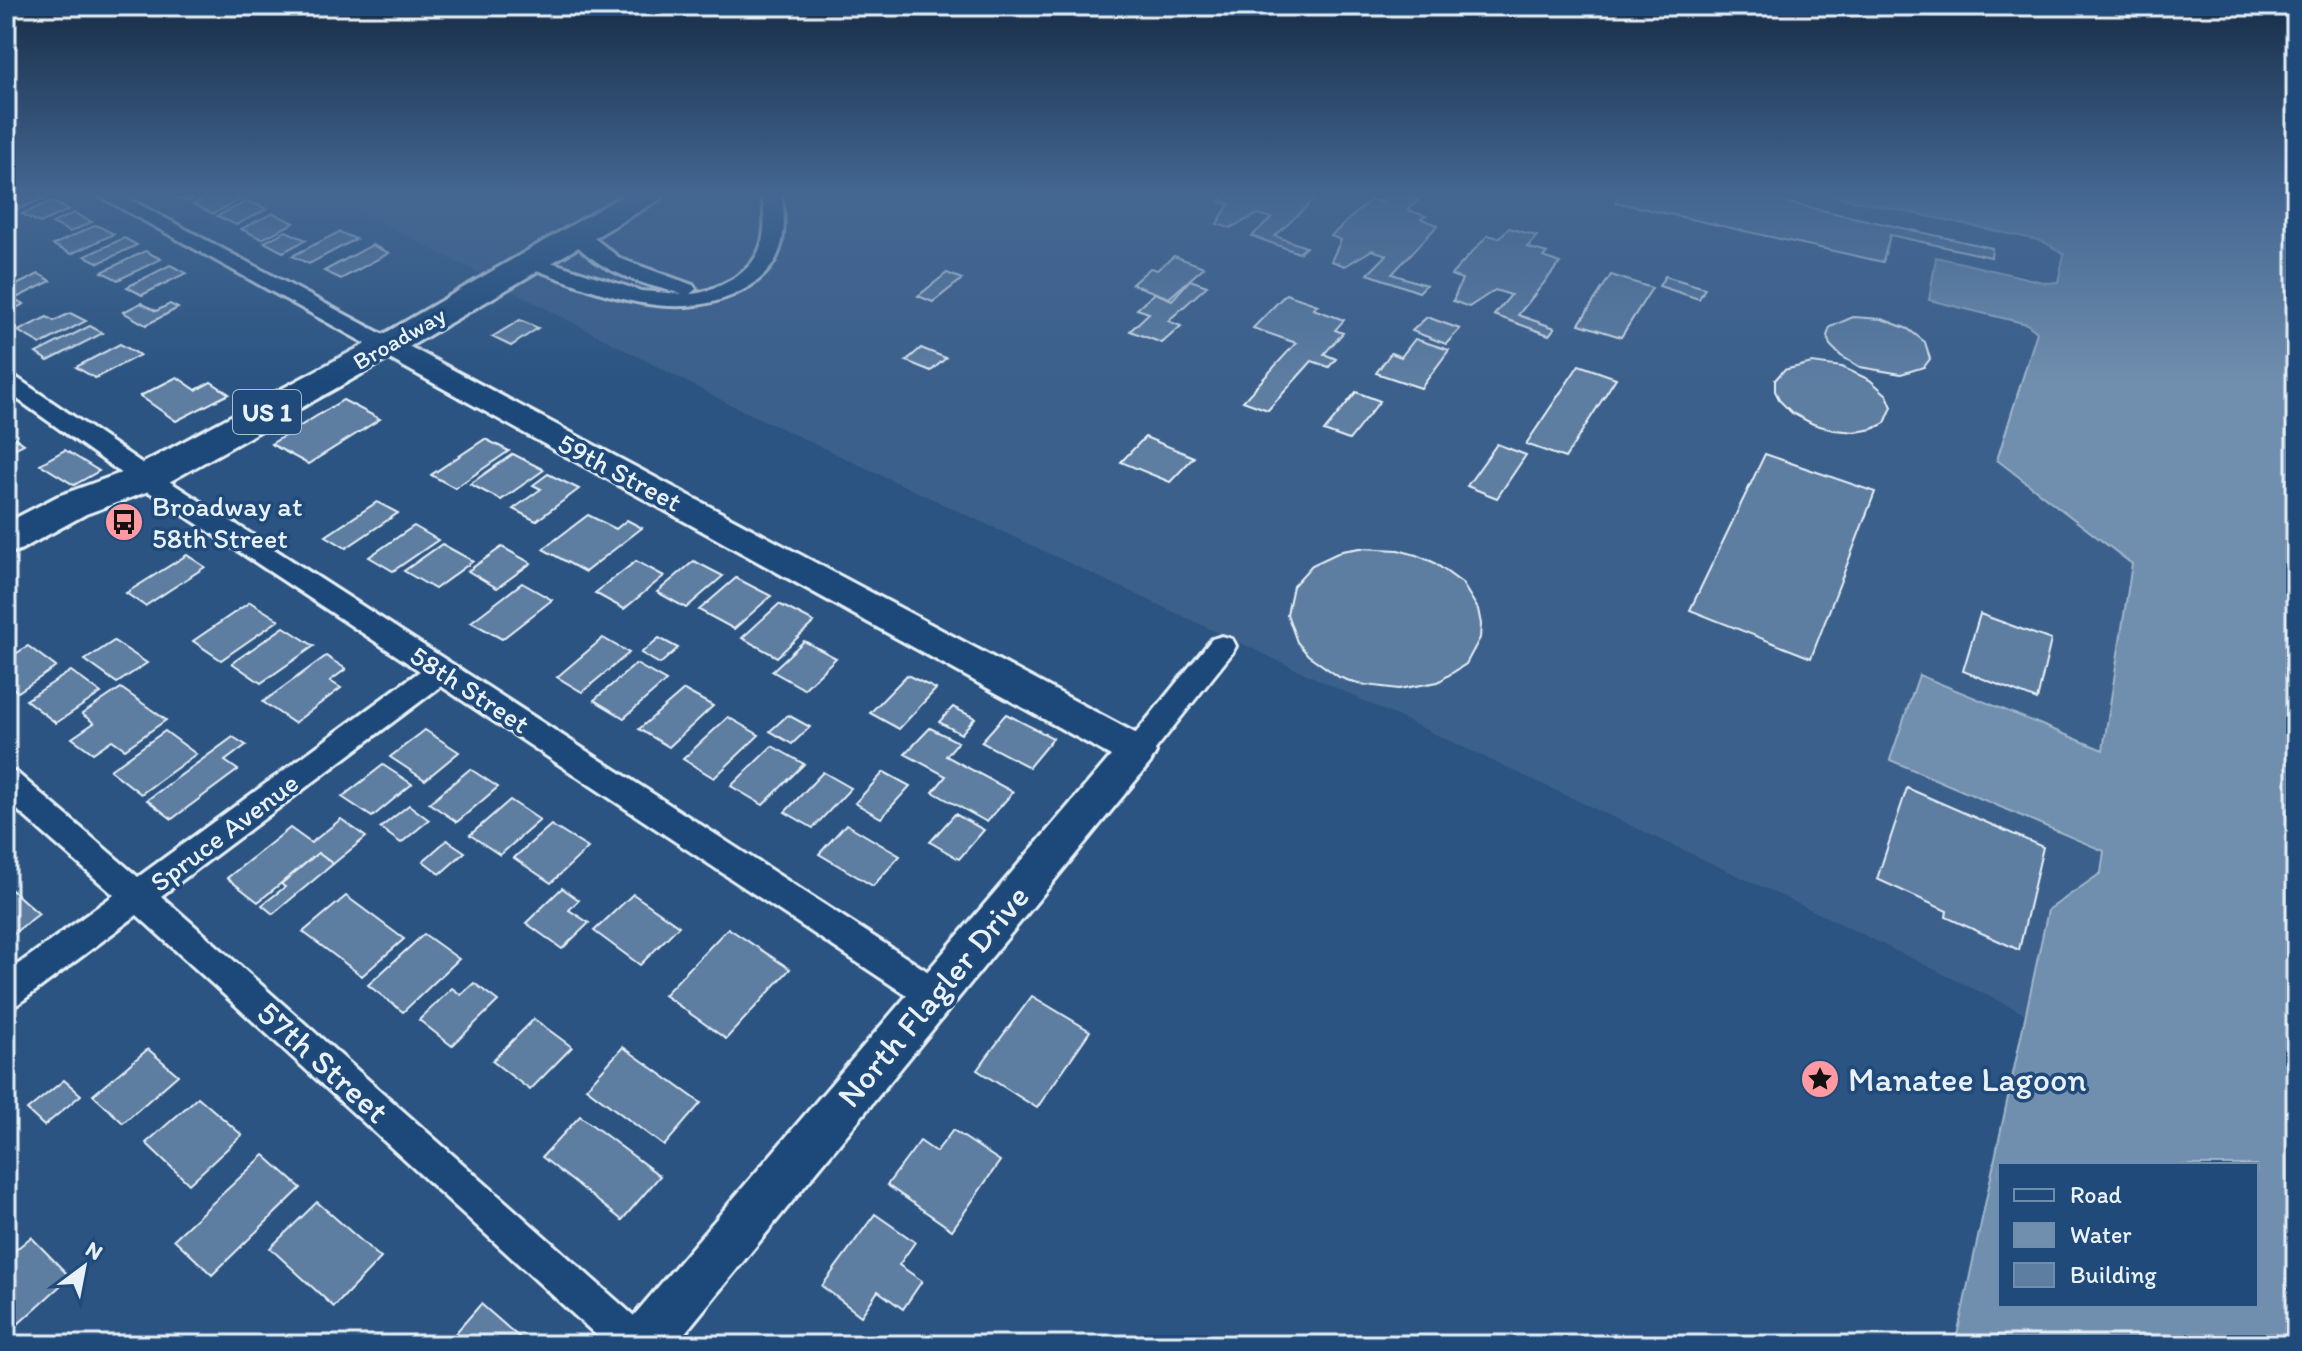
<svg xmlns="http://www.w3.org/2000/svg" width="2302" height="1351" font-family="Itim,sans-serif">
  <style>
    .built { fill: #3a608b }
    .water { fill: #708ead; stroke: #a0b6cb; stroke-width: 2; fill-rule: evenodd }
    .building { fill: #5d7da1; stroke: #e8f1f8; stroke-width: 2 }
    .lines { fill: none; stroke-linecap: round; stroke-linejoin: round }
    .minor-casing { stroke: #e8f1f8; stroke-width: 6 }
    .tertiary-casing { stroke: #e8f1f8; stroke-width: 6 }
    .primary-casing { stroke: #e8f1f8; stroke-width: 6 }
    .minor { fill: #1f4a7a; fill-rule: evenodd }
    .tertiary { fill: #1f4a7a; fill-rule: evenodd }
    .primary { fill: #1f4a7a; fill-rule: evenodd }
    .labels { text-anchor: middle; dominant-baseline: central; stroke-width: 7; stroke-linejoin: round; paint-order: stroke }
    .far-street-label { font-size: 24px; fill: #e8f1f8; stroke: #1f4a7a }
    .shield { fill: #1f4a7a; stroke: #acbfd2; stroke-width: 2 }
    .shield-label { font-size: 26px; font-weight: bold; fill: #e8f1f8 }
    .street-label { font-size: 28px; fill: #e8f1f8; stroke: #1f4a7a }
    .poi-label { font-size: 28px; fill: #e8f1f8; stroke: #1f4a7a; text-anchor: start }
    .near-street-label { font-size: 34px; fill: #e8f1f8; stroke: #1f4a7a }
    .near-poi-label { font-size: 34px; fill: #e8f1f8; stroke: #1f4a7a; text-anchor: start }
  </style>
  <rect width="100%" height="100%" fill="#2b5482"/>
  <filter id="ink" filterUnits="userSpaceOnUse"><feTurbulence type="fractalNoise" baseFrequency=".0125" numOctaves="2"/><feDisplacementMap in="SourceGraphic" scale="16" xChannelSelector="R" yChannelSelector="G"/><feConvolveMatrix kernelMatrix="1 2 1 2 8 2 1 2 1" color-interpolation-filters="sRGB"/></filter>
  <g filter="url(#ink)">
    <!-- built -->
    <polygon class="built" points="325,193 1820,193 2043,241 2064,254 2058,282 1929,300 2028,324 2037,332 1997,460 2132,563 2103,750 1919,675 2104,850 2101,873 2048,910 2025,1014 1835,921 729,404"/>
    <!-- water -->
    <path class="water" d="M 1820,193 L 2296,193 L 2296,1345 L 1955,1345 L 2048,910 L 2101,873 L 2104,851 L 1890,760 L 1919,675 L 2103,750 L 2132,564 L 1997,460 L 2037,332 L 2027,324 L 1929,300 L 1936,257 L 2047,283 L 2058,282 L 2064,254 L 2042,241 ZM 2000,1165 L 2256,1165 L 2256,1305 L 2000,1305 Z"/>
    <!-- building -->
    <g class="building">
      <polygon points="24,193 40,193 48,197 6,214 6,201"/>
      <polygon points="167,193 204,193 185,202"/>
      <polygon points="216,193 234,193 244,198 213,214 193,204"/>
      <polygon points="1229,193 1321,193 1275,236 1306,247 1299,253 1252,236 1271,218 1258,214 1230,228 1217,224 1229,204 1219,201"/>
      <polygon points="1391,193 1418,200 1408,210 1426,216 1421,219 1438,225 1392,274 1426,285 1419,292 1368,274 1387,255 1372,250 1345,266 1331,261 1341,240 1331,236 1371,199 1381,202"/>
      <polygon points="1620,193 1744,193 1992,248 1991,257 1890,235 1883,262 1615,202"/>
      <polygon points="52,201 69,210 40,223 22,214"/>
      <polygon points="248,201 267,209 236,225 217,216"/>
      <polygon points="74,213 92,222 70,232 52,223"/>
      <polygon points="273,213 294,223 262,239 241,229"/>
      <polygon points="96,225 114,234 71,254 53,245"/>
      <polygon points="1509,228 1537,236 1527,247 1547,253 1543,257 1560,263 1518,315 1555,328 1549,335 1494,315 1511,295 1495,290 1469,307 1453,301 1462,279 1451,275 1488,235 1499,238"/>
      <polygon points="286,231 306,240 283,252 264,242"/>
      <polygon points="339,232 356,239 309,264 292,256"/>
      <polygon points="124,238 137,245 99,263 85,256"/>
      <polygon points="372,245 389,253 341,279 324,271"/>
      <polygon points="145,251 161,259 118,280 102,272"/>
      <polygon points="1174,256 1204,267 1169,298 1132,284 1150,268 1157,270"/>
      <polygon points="170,265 186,273 142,295 127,287"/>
      <polygon points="947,273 962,279 933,302 918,296"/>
      <polygon points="39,274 51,281 14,299 24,304 6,313 6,290"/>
      <polygon points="1611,275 1652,288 1621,337 1579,324"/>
      <polygon points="1665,276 1705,288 1699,299 1659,286"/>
      <polygon points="1190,280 1207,286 1168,321 1181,326 1162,343 1130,331 1149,313 1137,309 1155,293 1172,300"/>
      <polygon points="1286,294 1318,305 1313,309 1344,320 1335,330 1343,333 1324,354 1336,359 1329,367 1312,361 1268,410 1243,401 1296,343 1253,328"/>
      <polygon points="141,303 156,311 170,304 178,308 146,325 123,312"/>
      <polygon points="70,313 86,321 41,344 18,331 47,317 54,321"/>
      <polygon points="1427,317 1460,329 1446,344 1412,331"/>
      <polygon points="1853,317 1882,319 1908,329 1925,342 1930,359 1924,367 1901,374 1860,367 1841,356 1830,345 1827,336 1830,327"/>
      <polygon points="520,320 538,328 511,346 492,337"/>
      <polygon points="90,326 103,333 48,361 36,353"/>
      <polygon points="1415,339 1449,350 1421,388 1376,373 1391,353 1401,357"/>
      <polygon points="120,344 140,355 95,378 76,367"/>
      <polygon points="921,348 946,358 931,371 906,361"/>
      <polygon points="1812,363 1842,367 1870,380 1887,395 1892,407 1885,423 1873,429 1856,432 1834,430 1813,424 1792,413 1780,401 1775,391 1775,380 1784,370"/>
      <polygon points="1579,365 1616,378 1565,458 1526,444"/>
      <polygon points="177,377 196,390 211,382 229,394 176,421 140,396"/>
      <polygon points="1356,392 1380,401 1349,440 1324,431"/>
      <polygon points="343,400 380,419 308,464 271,444"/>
      <polygon points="6,432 24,444 6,453"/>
      <polygon points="1145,437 1194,457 1170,482 1121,462"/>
      <polygon points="485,439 509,451 455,488 431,475"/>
      <polygon points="1497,444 1526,455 1497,498 1467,486"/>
      <polygon points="65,450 99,471 74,485 40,464"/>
      <polygon points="513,454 544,470 501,500 470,484"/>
      <polygon points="1765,454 1875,492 1811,658 1690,610"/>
      <polygon points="548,474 579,489 536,521 513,509 541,489 533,485"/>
      <polygon points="377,502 398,513 346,548 326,536"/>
      <polygon points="588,515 616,529 627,520 642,528 585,572 543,549"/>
      <polygon points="414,526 438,540 393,571 369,557"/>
      <polygon points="442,544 473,561 435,589 404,571"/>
      <polygon points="502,547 531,563 497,588 468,571"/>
      <polygon points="1360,548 1398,550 1416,555 1433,562 1462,583 1478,609 1481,624 1480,638 1466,664 1438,682 1399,689 1358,684 1339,677 1308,655 1297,642 1287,614 1293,586 1312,565 1342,551"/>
      <polygon points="187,555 205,567 145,606 126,593"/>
      <polygon points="636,561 664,576 624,609 595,593"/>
      <polygon points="694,561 723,576 686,608 657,592"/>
      <polygon points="736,578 771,596 734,629 699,610"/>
      <polygon points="522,583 552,600 502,639 471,622"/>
      <polygon points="250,602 279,620 221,660 193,641"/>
      <polygon points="779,604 814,622 777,657 742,638"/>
      <polygon points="1980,614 2051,640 2037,700 1963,671"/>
      <polygon points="284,627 314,646 261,683 232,663"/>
      <polygon points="603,638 629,653 582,692 557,677"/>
      <polygon points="659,638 678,648 660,664 641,653"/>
      <polygon points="114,641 147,663 117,683 85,660"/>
      <polygon points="804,641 836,658 804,689 772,671"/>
      <polygon points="28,646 56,667 18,692 6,683 6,660"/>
      <polygon points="326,656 346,669 330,681 341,688 294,723 263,702"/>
      <polygon points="636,664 666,681 624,718 594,700"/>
      <polygon points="71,671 101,693 56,723 26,700"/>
      <polygon points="907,675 936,689 899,729 870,713"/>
      <polygon points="121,688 166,720 125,749 112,740 93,753 72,738 94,723 82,714"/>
      <polygon points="684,690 713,706 669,747 639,729"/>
      <polygon points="953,707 975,718 961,734 939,722"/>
      <polygon points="1006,714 1053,738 1029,767 981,742"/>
      <polygon points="788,715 810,727 792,744 770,731"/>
      <polygon points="728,717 759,735 714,778 683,759"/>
      <polygon points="930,728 958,742 946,756 1013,792 987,822 933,792 946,776 905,754"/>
      <polygon points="425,730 459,752 425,780 390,757"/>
      <polygon points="165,731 196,754 141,794 110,770"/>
      <polygon points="233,737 246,745 225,761 238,770 172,819 147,800"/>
      <polygon points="772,746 804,764 763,805 731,786"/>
      <polygon points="383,765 412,784 372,817 342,797"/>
      <polygon points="470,769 498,787 457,822 429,803"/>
      <polygon points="823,772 851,788 813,828 785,812"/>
      <polygon points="884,772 910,786 881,818 855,803"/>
      <polygon points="1907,788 2043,847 2019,950 1946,917 1947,911 1877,879"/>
      <polygon points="510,800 540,820 500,855 470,835"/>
      <polygon points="409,805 429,820 401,843 380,828"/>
      <polygon points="955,814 984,830 959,859 930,842"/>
      <polygon points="341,819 366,837 333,864 318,853 258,902 227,878 290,828 311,843"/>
      <polygon points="846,824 900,856 873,886 819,854"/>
      <polygon points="551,825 588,848 551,883 514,858"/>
      <polygon points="447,840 465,852 440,874 423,861"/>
      <polygon points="318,853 333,864 273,914 262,905 285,887 281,884"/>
      <polygon points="6,885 39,914 6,939"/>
      <polygon points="562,888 579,900 569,910 589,923 562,949 526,923"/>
      <polygon points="633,894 679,926 640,965 594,931"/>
      <polygon points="346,896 404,939 362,976 303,932"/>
      <polygon points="728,928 790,969 726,1039 664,995"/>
      <polygon points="424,934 459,959 403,1012 368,985"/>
      <polygon points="474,983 498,1001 452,1046 419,1020 452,988 461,995"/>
      <polygon points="1032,996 1090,1031 1037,1108 977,1070"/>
      <polygon points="534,1019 572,1047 530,1090 492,1061"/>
      <polygon points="623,1047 701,1103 664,1146 586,1088"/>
      <polygon points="148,1049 178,1075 123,1123 93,1095"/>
      <polygon points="64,1080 81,1095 44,1126 27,1110"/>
      <polygon points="198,1097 242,1135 189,1184 146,1143"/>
      <polygon points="580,1116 660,1176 622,1220 542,1157"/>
      <polygon points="953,1130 1000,1161 952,1230 887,1185 920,1141 936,1152"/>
      <polygon points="264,1155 301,1188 212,1275 174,1239"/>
      <polygon points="317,1202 381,1258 334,1307 270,1248"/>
      <polygon points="875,1214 915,1242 899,1265 922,1281 903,1309 878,1291 861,1316 822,1286"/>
      <polygon points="31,1237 70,1277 6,1335 6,1258"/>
      <polygon points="481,1304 528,1345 445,1345"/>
    </g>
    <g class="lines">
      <!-- minor casing -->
      <g class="minor-casing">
        <g id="minor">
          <polygon points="94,193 118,193 395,341 398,346 387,353 379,351"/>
          <path d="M 762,193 L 781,193 C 787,230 786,263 750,286 C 678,331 597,291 525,266 L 522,262 L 532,256 L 641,291 L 683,294 C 641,284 595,271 568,235 L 578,229 L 585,231 L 621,259 L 693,285 L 696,289 L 690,294 C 705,293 718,287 731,280 C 767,259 767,230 762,193 Z"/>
          <polygon points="6,374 14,376 155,472 947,984 952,995 947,1006 935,1011 923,1006 441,686 161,896 651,1331 657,1345 607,1345 137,915 18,1004 6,1009 6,973 114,895 6,800 6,770 17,773 138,877 420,671 137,484 6,391"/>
          <polygon points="1222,636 1232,639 1236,646 1232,653 1147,760 1137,764 1127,760 1122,752 1127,744 1212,639"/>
        </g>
      </g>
      <!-- tertiary casing -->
      <g class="tertiary-casing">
        <polygon id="tertiary" points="387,338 397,340 1150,741 1156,752 1150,763 675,1345 616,1345 624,1327 1111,756 377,352 373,346 377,340"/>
      </g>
      <!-- primary casing -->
      <g class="primary-casing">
        <polygon id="primary" points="627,193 664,193 660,199 399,353 160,487 86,514 20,550 6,554 6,523 58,496 132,469 375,339"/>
      </g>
      <!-- minor -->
      <use href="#minor" class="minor"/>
      <!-- tertiary -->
      <use href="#tertiary" class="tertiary"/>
      <!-- primary -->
      <use href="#primary" class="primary"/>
    </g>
  </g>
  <!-- sky -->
  <linearGradient id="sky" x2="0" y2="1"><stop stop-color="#182e48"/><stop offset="0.51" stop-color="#446792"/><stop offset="1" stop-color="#446792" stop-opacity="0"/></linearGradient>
  <rect width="2302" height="382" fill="url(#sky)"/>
  <!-- icons -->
  <defs>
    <g id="bus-disc" transform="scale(2)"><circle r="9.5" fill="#ff9aa2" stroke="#1f4a7a"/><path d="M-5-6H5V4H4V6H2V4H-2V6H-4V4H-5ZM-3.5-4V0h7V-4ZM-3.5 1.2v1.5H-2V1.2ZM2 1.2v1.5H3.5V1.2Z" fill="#111"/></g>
    <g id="sight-disc" transform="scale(2)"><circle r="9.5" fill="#ff9aa2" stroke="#1f4a7a"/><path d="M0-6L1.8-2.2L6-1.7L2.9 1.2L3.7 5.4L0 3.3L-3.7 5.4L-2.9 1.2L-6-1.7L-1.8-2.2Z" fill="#111"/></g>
  </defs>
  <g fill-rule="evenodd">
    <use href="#bus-disc" x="124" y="522"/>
    <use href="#sight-disc" x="1820" y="1079"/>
  </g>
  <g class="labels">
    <!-- far-street labels -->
    <g class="far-street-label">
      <text transform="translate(399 338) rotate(-30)">Broadway</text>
    </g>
    <!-- shield labels -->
    <rect class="shield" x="233" y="390" width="68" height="44" rx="6"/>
    <g class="shield-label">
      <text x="267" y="412">US 1</text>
    </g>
    <!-- street labels -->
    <g class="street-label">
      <text transform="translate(620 472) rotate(28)">59th Street</text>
      <text transform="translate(470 689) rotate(33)">58th Street</text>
      <text transform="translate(224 832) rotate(-37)">Spruce Avenue</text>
    </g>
    <!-- poi labels -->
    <g class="poi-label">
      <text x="152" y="506">Broadway at<tspan x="152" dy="32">58th Street</tspan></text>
    </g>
    <!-- near-street labels -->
    <g class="near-street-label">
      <text transform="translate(933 996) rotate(-50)">North Flagler Drive</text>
      <text transform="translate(323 1062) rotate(42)">57th Street</text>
    </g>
    <!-- near-poi labels -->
    <g class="near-poi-label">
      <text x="1848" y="1079">Manatee Lagoon</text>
    </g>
  </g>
  <!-- margin -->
  <rect width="2302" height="1351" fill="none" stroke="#1f4a7a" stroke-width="32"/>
  <rect x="16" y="16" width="2270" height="1319" fill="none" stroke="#e8f1f8" stroke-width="3" filter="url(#ink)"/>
  <!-- legend -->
  <rect x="1998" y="1163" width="260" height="144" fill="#1f4a7a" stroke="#6f8dac" stroke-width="2"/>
  <rect x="2014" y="1189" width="40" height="12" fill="#1f4a7a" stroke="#6f8dac" stroke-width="2"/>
  <text x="2070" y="1203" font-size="24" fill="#e8f1f8">Road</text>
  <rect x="2014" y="1223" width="40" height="24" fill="#708ead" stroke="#6f8dac" stroke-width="2"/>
  <text x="2070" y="1243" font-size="24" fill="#e8f1f8">Water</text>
  <rect x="2014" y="1263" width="40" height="24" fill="#5d7da1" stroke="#6f8dac" stroke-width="2"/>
  <text x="2070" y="1283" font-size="24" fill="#e8f1f8">Building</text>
  <!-- north arrow -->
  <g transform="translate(84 1267) rotate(32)" stroke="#1f4a7a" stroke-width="6" paint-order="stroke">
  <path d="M0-6L14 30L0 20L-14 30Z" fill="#e8f1f8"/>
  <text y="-12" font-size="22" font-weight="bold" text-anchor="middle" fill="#e8f1f8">N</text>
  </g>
</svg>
